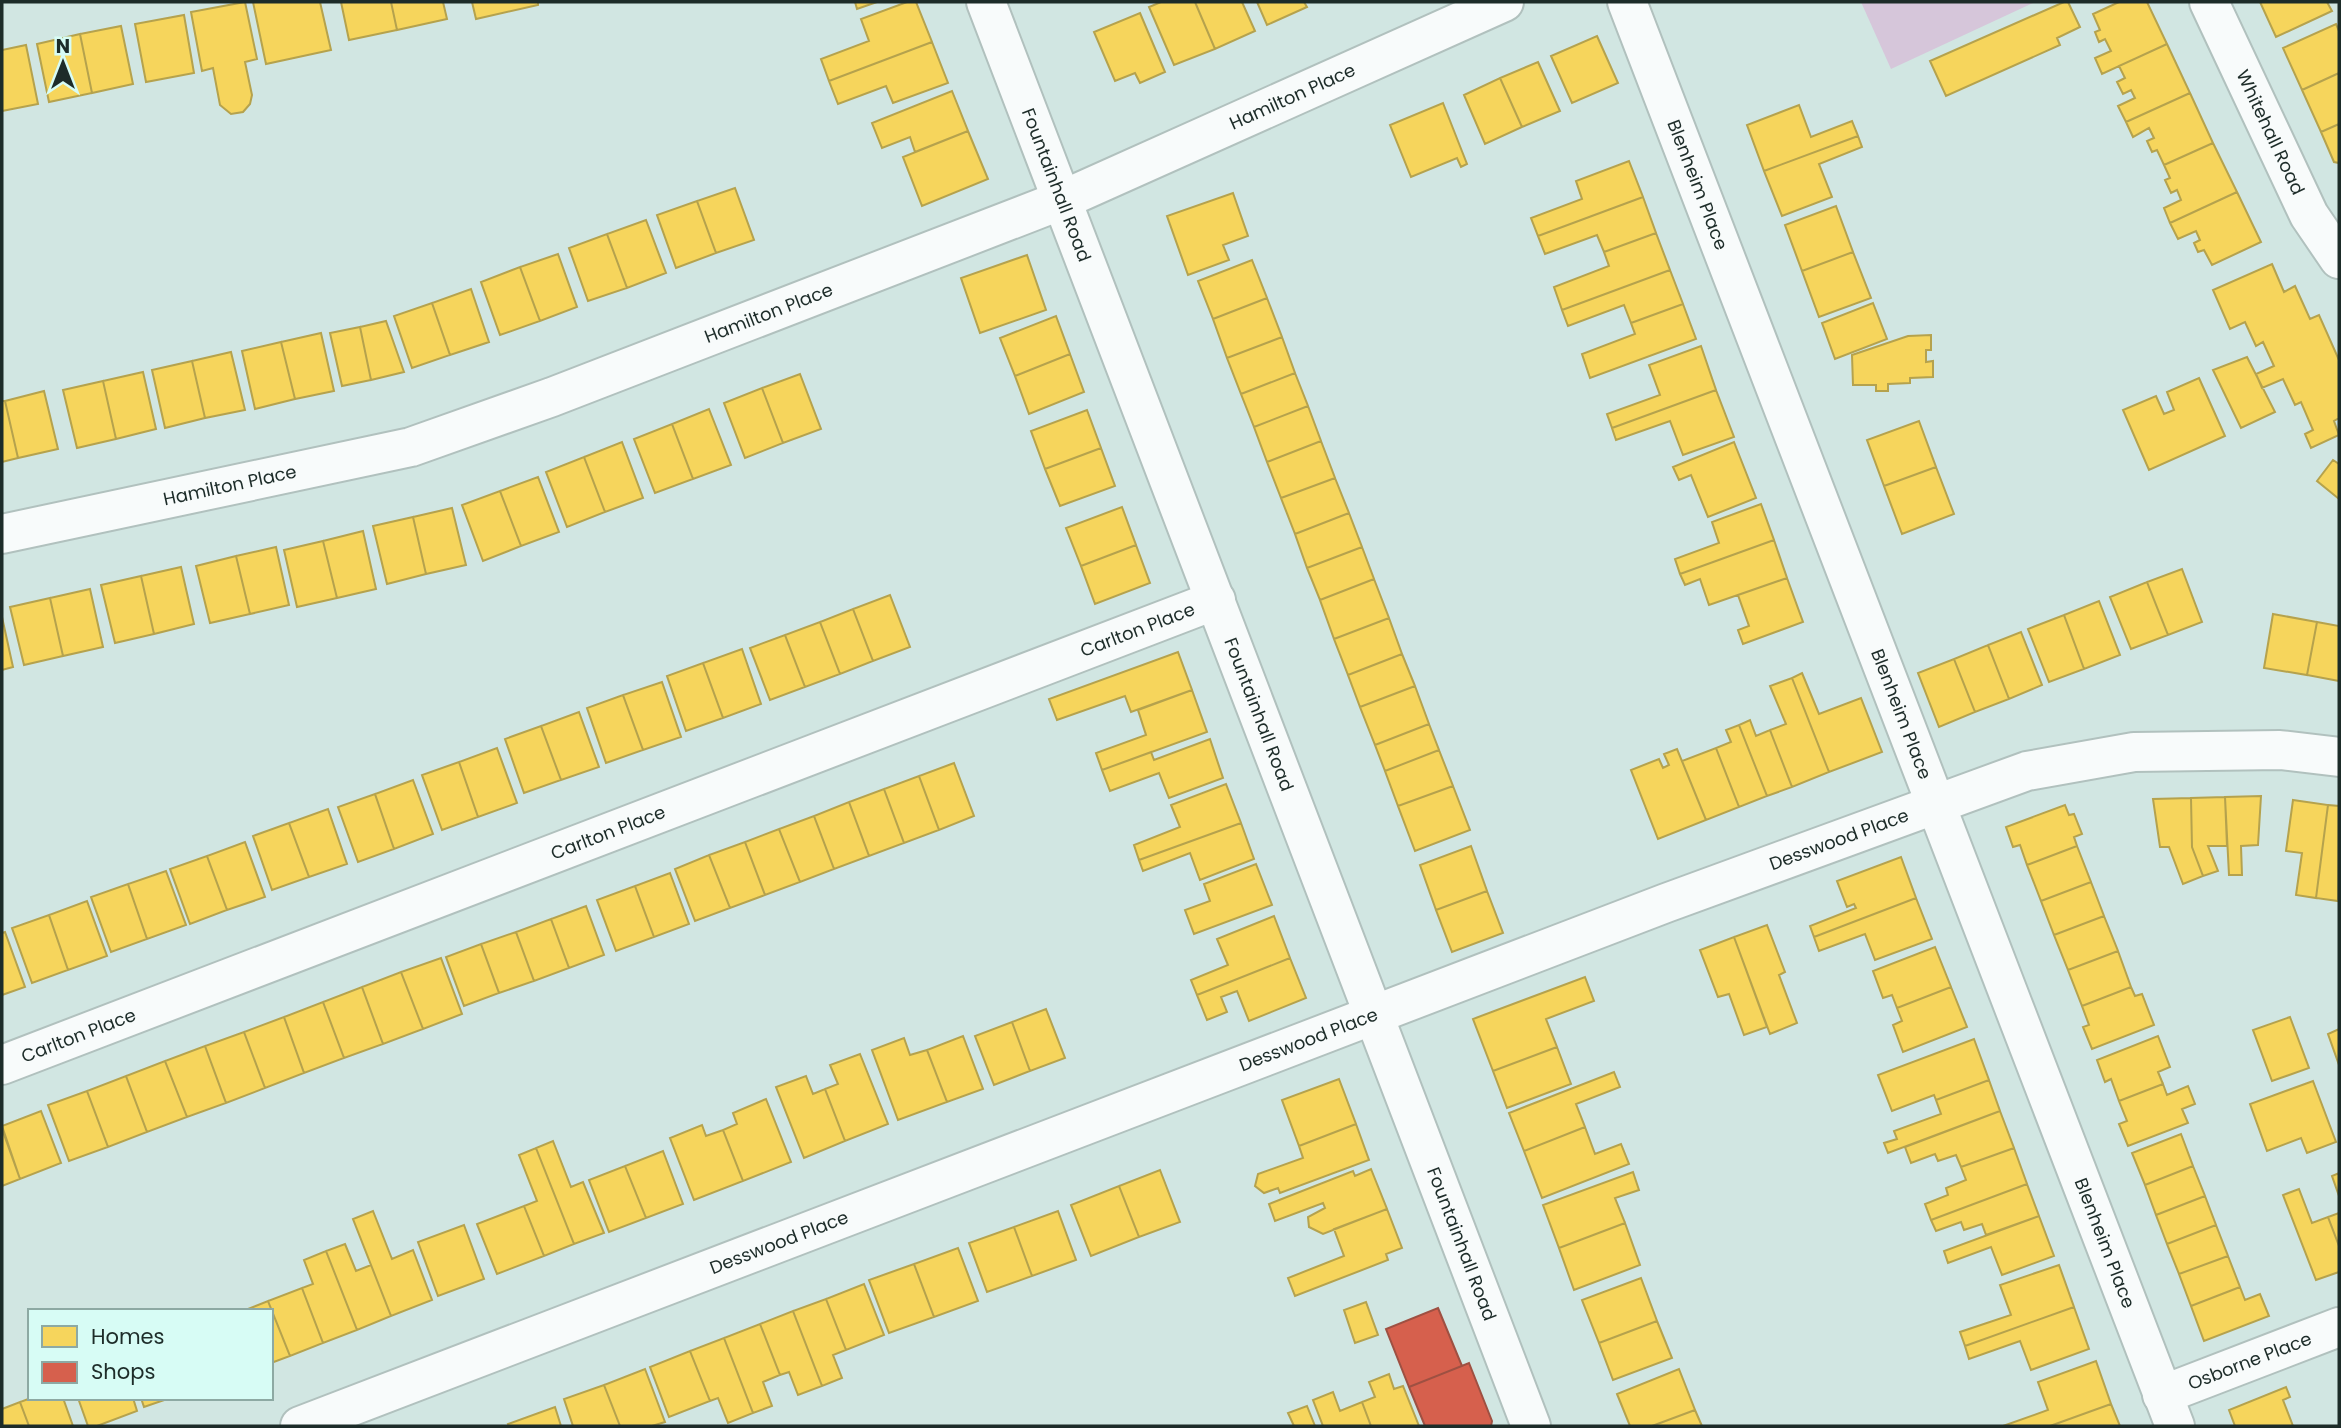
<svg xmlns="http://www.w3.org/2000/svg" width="2341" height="1428" viewBox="0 0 2341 1428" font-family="Poppins,sans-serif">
	<rect width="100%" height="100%" fill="#d1e6e2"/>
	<path fill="#d6c6da" d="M1861,2H2035L1891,69Z"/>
	<path fill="#f6d55c" stroke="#b5a24d" stroke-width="2" d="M245,2L257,59L245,62L252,95L250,104L243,112L231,114L220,105L213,68L202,71L191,12Z
		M253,2H320L331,50L266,64Z
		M341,2H391L397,30L349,40Z
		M391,2H443L447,19L397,30Z
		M472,2H538V5L476,19Z
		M855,2H877L857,9Z
		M907,2H916L932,42L829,81L821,59L869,41L861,19Z
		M1161,2H1195L1215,49L1174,65L1149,7Z
		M1195,2H1242L1255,31L1215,49Z
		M1257,2H1304L1307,7L1267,25Z
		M2064,2H2068L2080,27L2057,38L2060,45L1946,96L1930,61Z
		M2119,2H2147L2167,44L2102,74L2095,58L2111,51L2105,39L2099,42L2095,32L2100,30L2093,14Z
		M2260,2H2327L2332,11L2276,37Z
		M1140,13L1165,72L1140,83L1135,73L1115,81L1094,32Z
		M184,15L194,73L146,82L135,24Z
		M2336,24L2339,31V73L2302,90L2283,48Z
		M121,26L133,84L92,93L80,34Z
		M80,34L92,93L49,102L37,44Z
		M1597,36L1618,83L1572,103L1551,56Z
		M932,42L948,83L893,103L886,86L838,104L829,81Z
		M2167,44L2190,93L2126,122L2118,106L2135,98L2131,90L2123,94L2117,82L2125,78L2119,66Z
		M26,45L38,104L2,111V50Z
		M1538,62L1560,111L1522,127L1500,78Z
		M2339,73V124L2321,132L2302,90Z
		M1500,78L1522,127L1485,144L1464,95Z
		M952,91L968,131L915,152L910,137L882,148L872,123Z
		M2190,93L2213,143L2164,165L2157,150L2152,152L2147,141L2154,138L2149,128L2133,137L2126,122Z
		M1443,103L1467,164L1461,167L1457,158L1411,177L1390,125Z
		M1799,105L1811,137L1852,121L1858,136L1764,171L1747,125Z
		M2339,124V163L2334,162L2321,132Z
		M968,131L988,179L922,206L903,157Z
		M1858,136L1862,147L1819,164L1832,197L1782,216L1764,171Z
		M2213,143L2237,192L2170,223L2164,208L2181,200L2177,190L2171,193L2165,180L2170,178L2164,165Z
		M1629,161L1643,197L1538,236L1531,218L1582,199L1576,181Z
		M735,188L754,240L716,253L697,201Z
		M2237,192L2261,242L2212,265L2204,250L2198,252L2194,243L2200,240L2196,231L2178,239L2170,223Z
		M1233,193L1248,236L1223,245L1229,260L1188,275L1167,216Z
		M1643,197L1656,233L1604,252L1597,235L1545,254L1538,236Z
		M697,201L716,253L676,268L657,215Z
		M1836,206L1853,252L1802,271L1785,225Z
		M646,220L666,273L627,288L607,234Z
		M1656,233L1670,270L1562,310L1554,287L1609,266L1604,252Z
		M607,234L627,288L588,301L569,248Z
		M1853,252L1871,298L1819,317L1802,271Z
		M558,254L577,307L540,321L520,267Z
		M1027,255L1046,310L980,333L961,278Z
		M1252,260L1267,298L1213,319L1198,281Z
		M2272,264L2284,292L2295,286L2310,319L2319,315L2339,360V418L2334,421L2339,435L2311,448L2305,434L2313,430L2301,402L2295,405L2283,379L2262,388L2256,374L2274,366L2263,342L2256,346L2245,322L2230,329L2213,290Z
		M520,267L540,321L500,335L481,282Z
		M1670,270L1683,304L1631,323L1624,305L1568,326L1562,310Z
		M471,289L489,342L450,355L432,303Z
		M1267,298L1282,337L1227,358L1213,319Z
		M432,303L450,355L412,368L394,316Z
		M1873,303L1887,339L1835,359L1822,323Z
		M1683,304L1696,339L1590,378L1582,354L1635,334L1631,323Z
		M1056,316L1070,354L1015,376L1000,338Z
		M386,321L404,372L371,380L360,327Z
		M360,327L371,380L342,386L330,333Z
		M321,333L334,391L295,399L281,342Z
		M1931,335V350H1926V362L1933,361V377L1910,378V383L1888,384V391H1876V385H1853L1852,355L1908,336Z
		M1282,337L1295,373L1241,394L1227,358Z
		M281,342L295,399L255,409L242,351Z
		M1701,346L1716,390L1612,428L1607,414L1660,395L1649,365Z
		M231,352L245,410L205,418L192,361Z
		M1070,354L1084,392L1029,414L1015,376Z
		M2247,357L2275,412L2241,428L2213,370Z
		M192,361L205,418L165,428L152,370Z
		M143,372L156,429L116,439L103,381Z
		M1295,373L1308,406L1254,427L1241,394Z
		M800,374L821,429L783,443L762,388Z
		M2199,378L2225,436L2149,470L2123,410L2156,396L2164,414L2174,410L2167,392Z
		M103,381L116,439L77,448L63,390Z
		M762,388L783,443L745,458L724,403Z
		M1716,390L1734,437L1683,455L1670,421L1616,440L1612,428Z
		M44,391L58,449L18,458L5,401Z
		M2,401H5L18,458L2,462Z
		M1308,406L1321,441L1267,462L1254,427Z
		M709,409L731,465L693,479L672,424Z
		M1087,410L1101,448L1045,469L1031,431Z
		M1919,421L1936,467L1884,486L1867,440Z
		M672,424L693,479L655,493L634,439Z
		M1321,441L1335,478L1281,498L1267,462Z
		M622,442L643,498L605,512L584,457Z
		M1734,442L1756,498L1708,517L1691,475L1679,480L1673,467Z
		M1101,448L1115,486L1060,506L1045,469Z
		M584,457L605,512L567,527L546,472Z
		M2333,460L2339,464V499L2317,481Z
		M1936,467L1954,514L1902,534L1884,486Z
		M538,477L559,532L521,546L500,491Z
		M1335,478L1349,513L1295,534L1281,498Z
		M500,491L521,546L483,561L462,505Z
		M1761,504L1774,540L1680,574L1675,559L1719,543L1712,522Z
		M1122,507L1136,545L1081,566L1066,528Z
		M452,508L466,565L426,574L413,517Z
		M1349,513L1362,547L1307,568L1295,534Z
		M413,517L426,574L387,584L373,526Z
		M363,531L376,589L337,598L323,541Z
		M1774,540L1787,578L1709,605L1700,579L1685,585L1680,574Z
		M323,541L337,598L297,607L284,550Z
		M1136,545L1150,583L1095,604L1081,566Z
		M276,547L289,605L250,614L236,556Z
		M1362,547L1374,579L1320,600L1307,568Z
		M236,556L250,614L210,623L196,566Z
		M181,567L194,624L154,634L141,576Z
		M2182,569L2202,622L2168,635L2147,582Z
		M141,576L154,634L115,643L101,585Z
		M1787,578L1803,622L1743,644L1738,630L1749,626L1738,595Z
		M1374,579L1389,618L1334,639L1320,600Z
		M2147,582L2168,635L2131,649L2110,597Z
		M90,589L103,647L63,656L50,598Z
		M890,595L910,647L873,661L853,609Z
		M50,598L63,656L24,665L10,607Z
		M2099,601L2120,655L2084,669L2064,615Z
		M853,609L873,661L840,674L820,622Z
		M2273,614L2317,622L2307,675L2264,668Z
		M2064,615L2084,669L2049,682L2028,629Z
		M2,617L13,667L2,670Z
		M1389,618L1402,654L1348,675L1334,639Z
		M820,622L840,674L805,687L785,635Z
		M2317,622L2339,626V681L2307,675Z
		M2021,632L2042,685L2009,699L1988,645Z
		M785,635L805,687L770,700L750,648Z
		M1988,645L2009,699L1975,712L1954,659Z
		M742,649L761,704L723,718L703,663Z
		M1178,652L1192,690L1131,712L1125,696L1057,720L1049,699Z
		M1402,654L1415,686L1360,707L1348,675Z
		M1954,659L1975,712L1939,727L1918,673Z
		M703,663L723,718L686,731L667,676Z
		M1802,673L1819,714L1861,698L1882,752L1829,772L1792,678Z
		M1792,678L1829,772L1792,787L1770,730L1786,724L1770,686Z
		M662,682L681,737L643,750L623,695Z
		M1415,686L1429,724L1375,745L1360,707Z
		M1192,690L1207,732L1102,770L1096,753L1146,735L1138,710Z
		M623,695L643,750L606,763L587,708Z
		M579,712L599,767L561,780L541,726Z
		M1750,720L1756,736L1770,730L1792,787L1767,796L1739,725Z
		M1429,724L1439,750L1385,771L1375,745Z
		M1739,725L1767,796L1739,807L1716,748L1731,742L1726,730Z
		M541,726L561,780L524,793L505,739Z
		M1210,739L1223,778L1169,798L1159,773L1110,791L1102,770L1151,752L1154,760Z
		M497,748L517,803L478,817L459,762Z
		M1716,748L1739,807L1706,820L1682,761Z
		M1677,749L1706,820L1658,839L1631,770L1659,759L1663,768L1669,765L1664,754Z
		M1439,750L1453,786L1398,806L1385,771Z
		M459,762L478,817L442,830L422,775Z
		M954,763L974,816L939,830L919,776Z
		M919,776L939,830L904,843L884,789Z
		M413,780L433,834L394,849L375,794Z
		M1226,784L1241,823L1139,860L1134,845L1180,827L1171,805Z
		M1453,786L1470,830L1415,851L1398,806Z
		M884,789L904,843L869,856L849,802Z
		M375,794L394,849L358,862L338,807Z
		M2261,796L2258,845L2241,846L2242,875H2229L2225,797Z
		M2225,797L2227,846H2208L2218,871L2203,876L2192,847L2191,798Z
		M2191,798L2192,847L2203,876L2183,884L2169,847H2160L2153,799Z
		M2293,800L2328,805L2316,898L2296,895L2302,853L2286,851Z
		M849,802L869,856L834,869L814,816Z
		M2065,805L2069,815L2074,814L2082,834L2074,837L2077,846L2027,865L2020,845L2013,847L2006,827Z
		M2328,805L2339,806L2338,901L2316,898Z
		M328,809L347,864L309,877L289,823Z
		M814,816L834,869L800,882L779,829Z
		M289,823L309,877L272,890L253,836Z
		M1241,823L1254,859L1200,880L1190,853L1143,871L1139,860Z
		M779,829L800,882L765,895L745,842Z
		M245,842L265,897L227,910L207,856Z
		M745,842L765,895L730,908L709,855Z
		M1471,846L1487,891L1436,910L1420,865Z
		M2077,846L2091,882L2041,901L2027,865Z
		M709,855L730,908L695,921L675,869Z
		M207,856L227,910L190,924L170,869Z
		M1901,857L1916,898L1814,937L1810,926L1856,908L1854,904L1847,907L1837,881Z
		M1256,864L1272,905L1194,934L1185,910L1210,901L1204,884Z
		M166,871L186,925L147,939L128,884Z
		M670,873L689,924L654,937L635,886Z
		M2091,882L2104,916L2054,935L2041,901Z
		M128,884L147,939L111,952L91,897Z
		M635,886L654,937L616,951L597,900Z
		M1487,891L1503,933L1452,952L1436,910Z
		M1916,898L1932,939L1875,960L1865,934L1819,951L1814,937Z
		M87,901L107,956L68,970L49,915Z
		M586,906L604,955L569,968L551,919Z
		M49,915L68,970L32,983L12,928Z
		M1274,916L1290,958L1197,995L1191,980L1228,965L1217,939Z
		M2104,916L2118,951L2068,970L2054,935Z
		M551,919L569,968L534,981L516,932Z
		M1767,925L1785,972L1779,975L1797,1023L1770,1034L1734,937Z
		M5,932L25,987L2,995V933Z
		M516,932L534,981L499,993L481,944Z
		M1734,937L1767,1027L1744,1035L1729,994L1718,997L1700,950Z
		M481,944L499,993L464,1006L446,957Z
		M1935,947L1951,987L1897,1008L1892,995L1883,998L1873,971Z
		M2118,951L2131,987L2082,1006L2068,970Z
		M441,958L462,1014L423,1029L401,972Z
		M1290,958L1306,998L1249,1021L1237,991L1221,997L1227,1012L1207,1020L1197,995Z
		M401,972L423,1029L383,1044L362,987Z
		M1585,977L1594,1001L1546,1019L1557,1047L1493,1071L1473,1019Z
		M362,987L383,1044L344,1058L323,1002Z
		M1951,987L1967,1027L1903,1052L1893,1025L1902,1021L1897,1008Z
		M2131,987L2135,996L2142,994L2154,1025L2092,1049L2083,1027L2089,1025L2082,1006Z
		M323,1002L344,1058L304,1073L284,1017Z
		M1046,1009L1065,1058L1030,1071L1012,1022Z
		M284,1017L304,1073L265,1088L244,1032Z
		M2290,1017L2309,1068L2272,1081L2253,1030Z
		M1012,1022L1030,1071L994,1085L975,1036Z
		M2339,1029V1065L2328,1034Z
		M244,1032L265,1088L226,1103L205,1046Z
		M963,1036L983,1089L947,1102L927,1050Z
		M2158,1036L2170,1067L2158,1072L2163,1084L2119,1101L2111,1079L2105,1082L2097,1060Z
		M904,1038L910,1055L927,1050L947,1102L898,1120L872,1050Z
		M1974,1039L1989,1080L1936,1100L1934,1095L1892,1111L1878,1075Z
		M205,1046L226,1103L187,1117L165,1061Z
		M1557,1047L1571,1084L1507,1108L1493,1071Z
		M860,1054L888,1124L845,1141L825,1089L838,1084L830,1065Z
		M165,1061L187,1117L147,1132L126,1076Z
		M1614,1072L1620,1087L1576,1104L1585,1127L1524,1151L1509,1113Z
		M126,1076L147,1132L108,1147L87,1091Z
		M806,1076L813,1094L825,1089L845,1141L804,1158L776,1087Z
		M1339,1079L1356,1124L1299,1146L1282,1100Z
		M1989,1080L2000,1111L1888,1153L1884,1143L1897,1139L1894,1131L1941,1114L1936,1100Z
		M2313,1081L2336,1142L2307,1153L2301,1138L2267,1151L2250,1104Z
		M2163,1084L2167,1095L2188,1086L2195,1104L2182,1109L2188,1123L2128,1146L2119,1124L2127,1121L2119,1101Z
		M87,1091L108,1147L69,1161L48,1105Z
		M766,1099L791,1162L743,1181L723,1130L737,1124L733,1113Z
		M41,1111L61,1163L20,1179L2,1126Z
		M2000,1111L2014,1148L1961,1167L1956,1155L1938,1161L1935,1154L1911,1163L1905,1147Z
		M1356,1124L1369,1160L1280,1193L1278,1188L1264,1193L1255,1186L1258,1174L1303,1158L1299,1146Z
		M702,1125L706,1136L723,1130L743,1181L694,1200L670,1138Z
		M1585,1127L1595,1154L1621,1144L1629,1164L1542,1198L1524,1151Z
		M2,1129L20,1179L2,1186Z
		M2181,1134L2193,1166L2145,1185L2132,1153Z
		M553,1141L571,1187L583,1182L604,1233L574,1244L536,1148Z
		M536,1148L574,1244L544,1256L524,1206L537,1201L519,1155Z
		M2014,1148L2027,1184L1931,1220L1925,1204L1948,1195L1946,1188L1966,1180L1961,1167Z
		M663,1151L683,1204L646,1218L625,1166Z
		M625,1166L646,1218L609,1232L589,1180Z
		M2193,1166L2205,1196L2156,1215L2145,1185Z
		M1371,1169L1387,1209L1323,1234L1309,1227L1308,1217L1325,1208L1323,1203L1275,1221L1269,1204L1353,1171L1355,1176Z
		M1160,1170L1180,1222L1139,1237L1119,1186Z
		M1633,1172L1639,1190L1615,1198L1625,1223L1559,1248L1543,1205Z
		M2339,1173V1196L2332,1176Z
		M2027,1184L2039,1216L1986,1235L1982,1224L1964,1230L1961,1222L1936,1231L1931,1220Z
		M1119,1186L1139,1237L1091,1256L1071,1205Z
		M2299,1189L2312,1223L2328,1217L2339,1246V1272L2316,1280L2283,1195Z
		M2205,1196L2216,1225L2167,1244L2156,1215Z
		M524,1206L544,1256L497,1274L477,1224Z
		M1387,1209L1402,1248L1386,1254L1388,1260L1295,1296L1288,1278L1344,1256L1334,1229Z
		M373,1211L392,1259L413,1250L432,1300L391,1316L353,1219Z
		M1058,1211L1076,1260L1032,1276L1014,1227Z
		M2339,1213V1246L2328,1217Z
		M2039,1216L2054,1256L2002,1275L1991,1247L1948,1263L1944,1251Z
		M1625,1223L1640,1265L1574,1290L1559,1248Z
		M464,1225L484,1279L438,1296L418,1242Z
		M2216,1225L2228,1256L2179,1274L2167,1244Z
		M1014,1227L1032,1276L987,1292L969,1243Z
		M345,1244L356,1271L371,1265L391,1316L357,1330L326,1251Z
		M958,1248L978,1301L934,1317L914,1264Z
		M326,1251L357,1330L323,1343L302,1288L313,1284L304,1260Z
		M2228,1256L2240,1287L2191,1306L2179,1274Z
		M914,1264L934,1317L889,1333L869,1280Z
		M2059,1265L2074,1307L1965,1346L1960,1332L2011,1315L2000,1285Z
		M1641,1278L1657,1321L1599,1343L1582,1300Z
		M864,1284L884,1335L846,1350L826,1299Z
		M2240,1287L2245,1300L2260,1294L2269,1316L2204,1341L2191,1306Z
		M302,1288L323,1343L290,1356L268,1301Z
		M826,1299L846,1350L833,1355L842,1378L822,1386L793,1311Z
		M268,1301L290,1356L271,1363V1311H243Z
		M1366,1302L1378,1335L1355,1343L1344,1310Z
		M2074,1307L2089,1349L2031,1370L2020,1341L1969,1359L1965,1346Z
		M793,1311L822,1386L798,1395L789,1372L780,1375L760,1324Z
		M1657,1321L1672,1358L1613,1380L1599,1343Z
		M760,1324L780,1375L763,1382L772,1406L753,1413L724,1338Z
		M724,1338L753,1413L728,1423L718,1398L710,1401L690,1351Z
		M690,1351L710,1401L669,1417L650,1367Z
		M2096,1361L2111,1404L2050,1426H2003L2048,1410L2038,1382Z
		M645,1369L665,1422L652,1426H620L604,1385Z
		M1679,1369L1695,1410L1652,1426H1630L1617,1394Z
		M1389,1374L1394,1389L1403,1386L1419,1426H1371L1362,1402L1375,1397L1369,1382Z
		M604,1385L620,1426H573L564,1399Z
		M2286,1387L2290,1397L2283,1400L2293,1426H2235L2229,1410Z
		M1333,1392L1340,1411L1362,1402L1371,1426H1323L1313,1400Z
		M31,1398H63L73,1426H29L20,1402Z
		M78,1398H133L137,1411L97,1426H88Z
		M141,1398H170L144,1407Z
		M20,1402L29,1426H2V1409Z
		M2111,1404L2120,1426H2050Z
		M1307,1406L1315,1426H1294L1288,1413Z
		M555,1407L561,1426H509L508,1424Z
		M1695,1410L1702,1426H1652Z"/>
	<path fill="#d6604d" stroke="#9e5042" stroke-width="2" d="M1438,1308L1462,1366L1409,1387L1386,1329Z
		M1469,1363L1492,1421L1491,1426H1425L1409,1387Z"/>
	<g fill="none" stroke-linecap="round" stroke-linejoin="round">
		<defs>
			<g id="minor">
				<path id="s1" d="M986,2L1531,1426"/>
				<path id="s2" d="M1627,2L2175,1426"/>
				<path id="s3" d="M2209,2L2309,215L2339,259"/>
				<path id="s4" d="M2,534L411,447L552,397L1062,200L1504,2"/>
				<path id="s5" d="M2,1065L1216,600"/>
				<path id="s6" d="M2162,1395L2339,1327"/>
				<path id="s7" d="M300,1426L1666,903L2027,771L2134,752L2280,750L2339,757"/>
			</g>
		</defs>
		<use href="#minor" stroke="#b1c1be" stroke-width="42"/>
		<use href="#minor" stroke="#f8fbfb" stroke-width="38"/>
	</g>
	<g text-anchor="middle" stroke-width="7" stroke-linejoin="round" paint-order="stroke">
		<g font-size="18" fill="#1d2c29" stroke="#d7fcf5">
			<text dy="6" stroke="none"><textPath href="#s4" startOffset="1367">Hamilton Place</textPath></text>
			<text dy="6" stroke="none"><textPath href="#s3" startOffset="144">Whitehall Road</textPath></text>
			<text dy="6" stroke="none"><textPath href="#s1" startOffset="196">Fountainhall Road</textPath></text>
			<text dy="6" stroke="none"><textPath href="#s2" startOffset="196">Blenheim Place</textPath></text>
			<text dy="6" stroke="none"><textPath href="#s4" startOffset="800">Hamilton Place</textPath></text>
			<text dy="6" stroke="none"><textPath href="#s4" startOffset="233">Hamilton Place</textPath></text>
			<text dy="6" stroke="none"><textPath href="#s5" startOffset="1216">Carlton Place</textPath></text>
			<text dy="6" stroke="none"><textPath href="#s1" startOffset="763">Fountainhall Road</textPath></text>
			<text dy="6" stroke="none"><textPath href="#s2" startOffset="763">Blenheim Place</textPath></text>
			<text dy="6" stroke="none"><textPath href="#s5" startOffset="649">Carlton Place</textPath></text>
			<text dy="6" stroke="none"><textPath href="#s7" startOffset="1647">Desswood Place</textPath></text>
			<text dy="6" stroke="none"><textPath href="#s5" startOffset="82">Carlton Place</textPath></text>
			<text dy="6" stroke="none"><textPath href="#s7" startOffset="1080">Desswood Place</textPath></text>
			<text dy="6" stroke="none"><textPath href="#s7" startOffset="513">Desswood Place</textPath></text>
			<text dy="6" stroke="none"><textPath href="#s1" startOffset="1330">Fountainhall Road</textPath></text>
			<text dy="6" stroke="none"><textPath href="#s2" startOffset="1330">Blenheim Place</textPath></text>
			<text dy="6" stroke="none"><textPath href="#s6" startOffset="94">Osborne Place</textPath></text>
		</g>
	</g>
	<rect width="2341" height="1428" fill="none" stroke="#1d2c29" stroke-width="7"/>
	<rect x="28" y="1309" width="245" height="91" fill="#d7fcf5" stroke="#8da9a3" stroke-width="2"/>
	<rect x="42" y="1326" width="35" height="21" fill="#f6d55c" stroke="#8da9a3" stroke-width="2"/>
	<text x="91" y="1344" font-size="21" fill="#1d2c29">Homes</text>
	<rect x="42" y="1362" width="35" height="21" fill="#d6604d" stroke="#8da9a3" stroke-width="2"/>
	<text x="91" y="1379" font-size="21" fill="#1d2c29">Shops</text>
	<g transform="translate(63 63)" stroke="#d7fcf5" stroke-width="5" paint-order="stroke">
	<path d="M0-5L12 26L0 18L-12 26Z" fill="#1d2c29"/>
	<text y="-10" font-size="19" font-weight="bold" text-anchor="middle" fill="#1d2c29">N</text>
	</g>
</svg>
